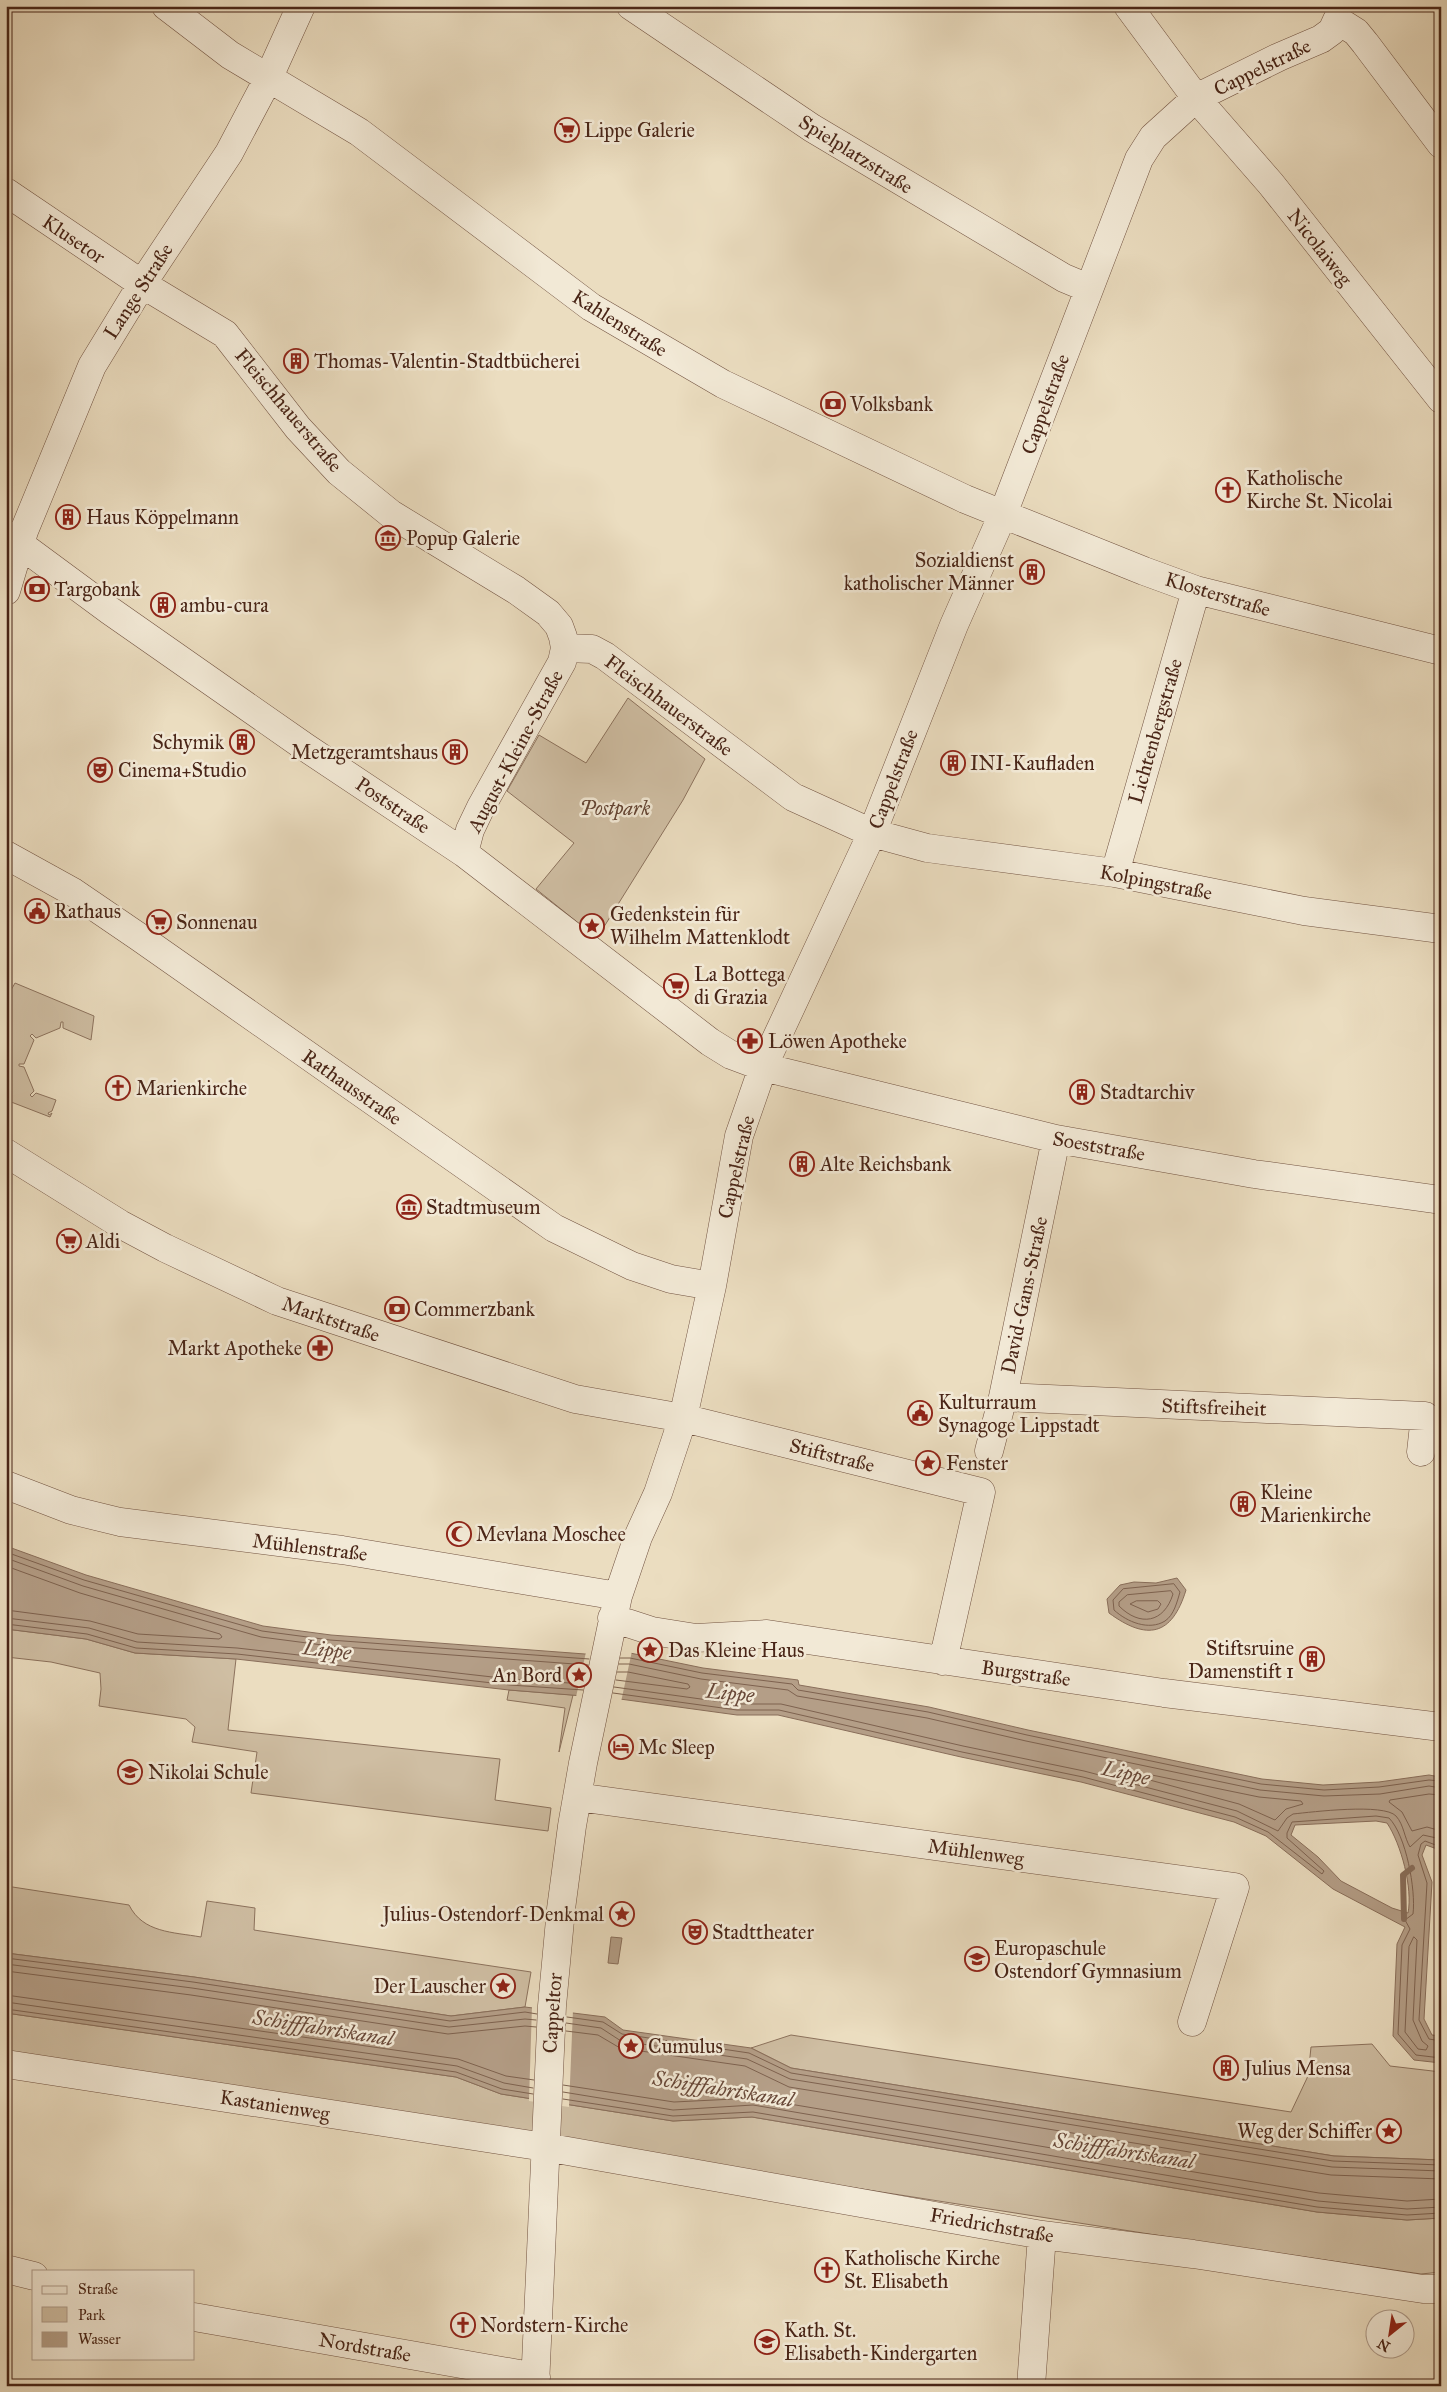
<svg xmlns="http://www.w3.org/2000/svg" width="1447" height="2392" viewBox="0 0 1447 2392" font-family="'IM FELL Great Primer',serif">
	<rect width="100%" height="100%" fill="#ebddc0"/>
	<filter id="stains"><feTurbulence type="fractalNoise" baseFrequency=".004" numOctaves="4"/><feColorMatrix values="0 0 0 0 .2 0 0 0 0 .09 0 0 0 0 .02 0 0 0 .5 -.17"/></filter>
	<radialGradient id="worn" r=".72"><stop offset=".6" stop-color="#630" stop-opacity="0"/><stop offset="1" stop-color="#630" stop-opacity=".3"/></radialGradient>
	<path fill="#cfbea3" stroke="#8c725d" d="M628,698L705,759L683,800L597,938L536,889L574,843L507,791L539,735L586,763Z
		M15,983L94,1016L91,1040L63,1028V1022H61L60,1028L36,1038L32,1034L30,1036L34,1040L24,1064H19V1066L24,1067L34,1091L30,1095L32,1097L36,1093L56,1100L52,1111L48,1113L49,1115L52,1113L50,1117L6,1100V999Z
		M6,1629L86,1639L135,1653L236,1659L228,1730L500,1759L495,1800L551,1808L548,1831L251,1793L257,1752L192,1742L195,1727L186,1719L99,1706L101,1689L100,1673L51,1662L6,1657Z
		M509,1690L573,1695L559,1752L565,1708L507,1700Z
		M6,1886L129,1905C143,1933 173,1932 201,1937L207,1901L255,1908L254,1930L531,1972L525,2007L451,2016L194,1977L6,1953Z
		M6,2013L456,2077L501,2094L673,2121L752,2117L1317,2212L1407,2220L1441,2218V2272L1421,2274L1194,2241L6,2055Z
		M791,2035L1291,2112L1308,2076L1311,2047L1372,2044L1390,2066L1441,2072V2160L1334,2156L791,2068L751,2048Z"/>
	<path fill="#b49e87" stroke="#896e5a" fill-rule="evenodd" d="M6,1546L86,1575L263,1626L331,1635L585,1654L630,1653L703,1668L798,1680L799,1685L929,1707L1028,1730L1262,1779L1323,1785L1379,1782L1429,1775L1440,1777L1441,1861L1437,1849L1426,1845L1422,1855L1432,1882L1424,2019L1432,2035L1441,2036V2063L1414,2060L1393,2036L1397,1944L1405,1927L1333,1889L1266,1836L1234,1822L1081,1782L961,1757L778,1715H737L620,1699L509,1690L236,1659L135,1653L86,1639L6,1629ZM1376,1821L1387,1823C1401,1844 1413,1888 1408,1913L1392,1908L1341,1881L1318,1857L1291,1835L1295,1825Z
		M1177,1578L1186,1590C1172,1636 1147,1641 1109,1613L1107,1599L1120,1585L1134,1582L1156,1583Z
		M611,1937L622,1938L618,1964L608,1963Z
		M6,1953L194,1977L451,2016L525,2007L605,2017L623,2030L751,2048L791,2068L1334,2156L1441,2160V2218L1407,2220L1317,2212L752,2117L673,2121L501,2094L456,2077L6,2013Z"/>
	<path fill="#ebddc0" d="M632,1651L621,1702L576,1697L586,1652Z
		M532,2006L573,2010L569,2107L529,2101Z"/>
	<g fill="none" stroke-linecap="round" stroke-linejoin="round">
		<path stroke="#7e624f" stroke-width="1" d="M6,1552L84,1580L262,1631L330,1640L589,1659
			M6,1558L83,1586L261,1637L330,1646L588,1665
			M6,1566L80,1593L220,1634L222,1637L219,1639L138,1634L90,1621L6,1610
			M1174,1584L1180,1592C1177,1602 1174,1615 1165,1621C1149,1631 1127,1622 1114,1610L1113,1600L1123,1589Z
			M1171,1591L1173,1594C1164,1623 1140,1627 1119,1606V1602L1127,1595Z
			M1158,1601L1161,1604L1158,1609L1148,1612L1130,1604L1136,1601Z
			M6,1618L89,1628L137,1642L237,1648L510,1679L584,1684
			M6,1624L87,1634L136,1648L237,1654L510,1685L583,1690
			M620,1658H630L702,1673L792,1684L798,1690L928,1712L1027,1735L1261,1784L1324,1790L1379,1787L1429,1780L1441,1781
			M619,1664H629L701,1679L788,1690L797,1696L927,1718L1026,1741L1260,1790L1324,1796L1380,1794L1429,1786L1441,1788
			M616,1680L687,1689L690,1687L688,1684L628,1672H617
			M614,1687L737,1704H781L963,1746L1084,1771L1237,1811L1278,1831L1287,1818L1293,1814C1312,1812 1384,1803 1396,1816C1404,1825 1404,1837 1410,1847L1423,1835L1441,1839
			M613,1693L737,1710H779L962,1752L1083,1777L1235,1817L1268,1832L1322,1874L1324,1871L1287,1838V1833L1292,1822L1376,1816L1389,1818C1406,1835 1416,1890 1413,1914L1405,1920L1410,1929L1402,1945L1398,2034L1416,2055L1441,2058
			M1147,1774L1259,1797L1301,1801L1303,1804L1286,1809L1275,1820L1239,1804L1146,1779L1144,1776Z
			M1441,1795L1429,1794L1390,1800L1389,1802L1402,1812L1412,1831L1427,1827L1441,1831
			M1441,1847L1425,1841L1421,1844L1418,1855L1427,1883L1419,2020L1429,2039L1441,2041
			M1414,1937L1417,1940L1413,2020L1422,2041L1428,2046L1426,2050L1418,2049L1405,2032L1409,1947Z
			M6,1958L193,1982L450,2021L525,2012L537,2014
			M6,1964L192,1988L449,2027L525,2019L536,2020
			M6,1971L191,1995L448,2034L525,2026L536,2027
			M6,1995L458,2059L506,2076L534,2080
			M6,2002L457,2066L504,2083L533,2088
			M6,2009L456,2072L502,2089L533,2094
			M567,2017L603,2022L622,2034L749,2053L791,2073L1333,2161L1441,2165
			M566,2023L601,2028L621,2041L747,2059L790,2079L1332,2167L1441,2171
			M566,2031L598,2035L620,2048L745,2066L789,2087L1331,2175L1441,2179
			M563,2085L674,2102L754,2098L1319,2193L1407,2201L1441,2199
			M563,2092L673,2110L753,2105L1318,2201L1407,2209L1441,2207
			M563,2099L673,2116L753,2112L1317,2207L1407,2215L1441,2213"/>
		<path stroke="#896e5a" stroke-width="6" d="M1404,1919L1403,1875L1412,1868"/>
		<defs>
			<path id="minor" d="M166,6L230,55L359,132L591,307L723,384L965,499L1144,571L1196,590L1441,651
				M631,6L812,128L1064,278L1088,288
				M1128,6L1196,98L1271,184L1441,399
				M1337,20L1356,32L1365,43L1441,144
				M6,192L142,284L225,334L298,428L339,472L391,514L516,590L548,613L559,626L563,637L565,648L562,662L481,807L470,830L464,853
				M6,534L109,610L305,747L464,853L710,1042L731,1055L763,1067L1056,1139L1254,1174L1441,1200
				M6,591L24,531L92,366L142,284L229,153L268,79L301,6
				M565,648L592,649L605,656L793,797L872,833L927,848L1115,873L1304,911L1441,929
				M6,855L73,892L139,937L554,1228L632,1266L671,1279L712,1286
				M1115,873L1196,590
				M6,1153L120,1224L165,1248L277,1301L575,1399L683,1418L981,1492L943,1661
				M1003,1397L1425,1416L1421,1452
				M989,1451L1003,1397L1056,1139
				M6,1485L71,1510L120,1522L342,1550L618,1596
				M612,1618L652,1631L696,1638L767,1634L1164,1693L1441,1727
				M577,1797L1235,1887L1192,2022
				M6,2064L545,2147L1042,2235L1193,2254L1423,2289H1441
				M6,2269L34,2276
				M194,2317L536,2377
				M535,2386L552,2006L561,1909L572,1826L583,1763L618,1596L638,1537L658,1493L683,1418L712,1286L739,1136L763,1067L872,833L954,625L1003,514L1139,159L1153,137L1196,98L1279,57L1321,39L1332,31L1337,20
				M1031,2386L1042,2235"/>
		</defs>
		<use href="#minor" stroke="#725341" stroke-width="29"/>
		<use href="#minor" stroke="#f2e9d6" stroke-width="28"/>
	</g>
	<defs>
		<symbol id="supermarket-ring" viewBox="-11 -11 22 22"><circle r="9.5" fill="#f2e9d6" stroke="#8f2418" stroke-width="1.5"/><path d="M-6-5.5h2.5l.6 2H6L4.5 2H-2.5L-4.4-4H-6ZM-1.5 3.2a1.3 1.3 0 1 0 .1 0ZM3 3.2a1.3 1.3 0 1 0 .1 0Z" fill="#8f2418"/></symbol>
		<symbol id="building-ring" viewBox="-11 -11 22 22"><circle r="9.5" fill="#f2e9d6" stroke="#8f2418" stroke-width="1.5"/><path d="M-4-6H4V6H1V3H-1V6H-4ZM-2.5-4.3h1.7v1.8h-1.7ZM.8-4.3h1.7v1.8H.8ZM-2.5-1h1.7V.8h-1.7ZM.8-1h1.7V.8H.8Z" fill="#8f2418"/></symbol>
		<symbol id="bank-ring" viewBox="-11 -11 22 22"><circle r="9.5" fill="#f2e9d6" stroke="#8f2418" stroke-width="1.5"/><path d="M-6-4H6V4H-6ZM0-2.3a2.3 2.3 0 1 0 0 4.6a2.3 2.3 0 1 0 0-4.6Z" fill="#8f2418"/></symbol>
		<symbol id="church-ring" viewBox="-11 -11 22 22"><circle r="9.5" fill="#f2e9d6" stroke="#8f2418" stroke-width="1.5"/><path d="M-1.2-6h2.4v3.5h3.3v2.4h-3.3V6h-2.4V-.1h-3.3v-2.4h3.3Z" fill="#8f2418"/></symbol>
		<symbol id="museum-ring" viewBox="-11 -11 22 22"><circle r="9.5" fill="#f2e9d6" stroke="#8f2418" stroke-width="1.5"/><path d="M0-6L6-3V-2H-6V-3ZM-5-1h2V3h-2ZM-1-1h2V3h-2ZM3-1h2V3H3ZM-6 4H6V6H-6Z" fill="#8f2418"/></symbol>
		<symbol id="theatre-ring" viewBox="-11 -11 22 22"><circle r="9.5" fill="#f2e9d6" stroke="#8f2418" stroke-width="1.5"/><path d="M-5-5.5Q0-4 5-5.5V0Q5 5 0 6Q-5 5-5 0ZM-3.3-2.5H-1v1.5H-3.3ZM1-2.5H3.3v1.5H1ZM-2.8 1Q0 5.5 2.8 1Z" fill="#8f2418"/></symbol>
		<symbol id="civic-ring" viewBox="-11 -11 22 22"><circle r="9.5" fill="#f2e9d6" stroke="#8f2418" stroke-width="1.5"/><path d="M-.6-6.5H3V-4.5H.6V-3L4-1V1h2V6H-6V1h2V-1L-.6-3ZM-1.2 2.5V6h2.4V2.5Z" fill="#8f2418"/></symbol>
		<symbol id="sight-ring" viewBox="-11 -11 22 22"><circle r="9.5" fill="#f2e9d6" stroke="#8f2418" stroke-width="1.5"/><path d="M0-6L1.8-2.2L6-1.7L2.9 1.2L3.7 5.4L0 3.3L-3.7 5.4L-2.9 1.2L-6-1.7L-1.8-2.2Z" fill="#8f2418"/></symbol>
		<symbol id="pharmacy-ring" viewBox="-11 -11 22 22"><circle r="9.5" fill="#f2e9d6" stroke="#8f2418" stroke-width="1.5"/><path d="M-2-6h4v4h4v4h-4v4h-4v-4h-4v-4h4Z" fill="#8f2418"/></symbol>
		<symbol id="mosque-ring" viewBox="-11 -11 22 22"><circle r="9.5" fill="#f2e9d6" stroke="#8f2418" stroke-width="1.5"/><path d="M3.5-4.9A6 6 0 1 0 3.5 4.9A5 5 0 1 1 3.5-4.9Z" fill="#8f2418"/></symbol>
		<symbol id="hotel-ring" viewBox="-11 -11 22 22"><circle r="9.5" fill="#f2e9d6" stroke="#8f2418" stroke-width="1.5"/><path d="M-6-4.5h1.5V1H6V5H4.5V3h-9V5H-6ZM-4 0a1.8 1.8 0 1 1 3.6 0ZM.5 0V-2.5h3Q6-2.5 6 0Z" fill="#8f2418"/></symbol>
		<symbol id="school-ring" viewBox="-11 -11 22 22"><circle r="9.5" fill="#f2e9d6" stroke="#8f2418" stroke-width="1.5"/><path d="M0-5L7-2L0 1L-7-2ZM-4 1L0 2.5L4 1V4Q0 6-4 4Z" fill="#8f2418"/></symbol>
	</defs>
	<g fill-rule="evenodd">
		<use href="#supermarket-ring" x="553" y="116" width="28" height="28"/>
		<use href="#building-ring" x="282" y="347" width="28" height="28"/>
		<use href="#bank-ring" x="819" y="390" width="28" height="28"/>
		<use href="#church-ring" x="1214" y="476" width="28" height="28"/>
		<use href="#building-ring" x="54" y="503" width="28" height="28"/>
		<use href="#museum-ring" x="374" y="524" width="28" height="28"/>
		<use href="#building-ring" x="1018" y="558" width="28" height="28"/>
		<use href="#bank-ring" x="23" y="575" width="28" height="28"/>
		<use href="#building-ring" x="149" y="591" width="28" height="28"/>
		<use href="#building-ring" x="228" y="728" width="28" height="28"/>
		<use href="#building-ring" x="441" y="738" width="28" height="28"/>
		<use href="#building-ring" x="939" y="749" width="28" height="28"/>
		<use href="#theatre-ring" x="86" y="756" width="28" height="28"/>
		<use href="#civic-ring" x="23" y="897" width="28" height="28"/>
		<use href="#supermarket-ring" x="145" y="908" width="28" height="28"/>
		<use href="#sight-ring" x="578" y="912" width="28" height="28"/>
		<use href="#supermarket-ring" x="662" y="972" width="28" height="28"/>
		<use href="#pharmacy-ring" x="736" y="1027" width="28" height="28"/>
		<use href="#church-ring" x="104" y="1074" width="28" height="28"/>
		<use href="#building-ring" x="1068" y="1078" width="28" height="28"/>
		<use href="#building-ring" x="788" y="1150" width="28" height="28"/>
		<use href="#museum-ring" x="395" y="1193" width="28" height="28"/>
		<use href="#supermarket-ring" x="55" y="1227" width="28" height="28"/>
		<use href="#bank-ring" x="383" y="1295" width="28" height="28"/>
		<use href="#pharmacy-ring" x="306" y="1334" width="28" height="28"/>
		<use href="#civic-ring" x="906" y="1399" width="28" height="28"/>
		<use href="#sight-ring" x="914" y="1449" width="28" height="28"/>
		<use href="#building-ring" x="1229" y="1490" width="28" height="28"/>
		<use href="#mosque-ring" x="445" y="1520" width="28" height="28"/>
		<use href="#sight-ring" x="636" y="1636" width="28" height="28"/>
		<use href="#building-ring" x="1298" y="1645" width="28" height="28"/>
		<use href="#sight-ring" x="565" y="1661" width="28" height="28"/>
		<use href="#hotel-ring" x="607" y="1733" width="28" height="28"/>
		<use href="#school-ring" x="116" y="1758" width="28" height="28"/>
		<use href="#sight-ring" x="608" y="1900" width="28" height="28"/>
		<use href="#theatre-ring" x="681" y="1918" width="28" height="28"/>
		<use href="#school-ring" x="963" y="1945" width="28" height="28"/>
		<use href="#sight-ring" x="489" y="1972" width="28" height="28"/>
		<use href="#sight-ring" x="617" y="2032" width="28" height="28"/>
		<use href="#building-ring" x="1212" y="2054" width="28" height="28"/>
		<use href="#sight-ring" x="1375" y="2117" width="28" height="28"/>
		<use href="#church-ring" x="813" y="2256" width="28" height="28"/>
		<use href="#church-ring" x="449" y="2311" width="28" height="28"/>
		<use href="#school-ring" x="753" y="2328" width="28" height="28"/>
	</g>
	<g text-anchor="middle" stroke-width="5" stroke-linejoin="round" paint-order="stroke">
		<g font-size="20" fill="#492517" stroke="#f2e9d6">
			<text transform="translate(1262 67) rotate(-26)" y="7">Cappelstraße</text>
			<text transform="translate(856 154) rotate(32)" y="7">Spielplatzstraße</text>
			<text transform="translate(74 239) rotate(34)" y="7">Klusetor</text>
			<text transform="translate(1320 247) rotate(52)" y="7">Nicolaiweg</text>
			<text transform="translate(138 291) rotate(-57)" y="7">Lange Straße</text>
			<text transform="translate(620 323) rotate(32)" y="7">Kahlenstraße</text>
			<text transform="translate(1045 404) rotate(-70)" y="7">Cappelstraße</text>
			<text transform="translate(289 410) rotate(50)" y="7">Fleischhauerstraße</text>
			<text transform="translate(1218 594) rotate(17)" y="7">Klosterstraße</text>
			<text transform="translate(669 705) rotate(37)" y="7">Fleischhauerstraße</text>
			<text transform="translate(1155 731) rotate(-74)" y="7">Lichtenbergstraße</text>
			<text transform="translate(515 751) rotate(-62)" y="7">August-Kleine-Straße</text>
			<text transform="translate(893 779) rotate(-69)" y="7">Cappelstraße</text>
			<text transform="translate(393 805) rotate(34)" y="7">Poststraße</text>
			<text transform="translate(1156 882) rotate(11)" y="7">Kolpingstraße</text>
			<text transform="translate(352 1087) rotate(35)" y="7">Rathausstraße</text>
			<text transform="translate(1099 1146) rotate(10)" y="7">Soeststraße</text>
			<text transform="translate(736 1167) rotate(-77)" y="7">Cappelstraße</text>
			<text transform="translate(1024 1295) rotate(-78)" y="7">David-Gans-Straße</text>
			<text transform="translate(331 1319) rotate(19)" y="7">Marktstraße</text>
			<text transform="translate(1214 1407) rotate(2)" y="7">Stiftsfreiheit</text>
			<text transform="translate(832 1455) rotate(14)" y="7">Stiftstraße</text>
			<text transform="translate(310 1547) rotate(7)" y="7">Mühlenstraße</text>
			<text transform="translate(1026 1673) rotate(8)" y="7">Burgstraße</text>
			<text transform="translate(976 1852) rotate(8)" y="7">Mühlenweg</text>
			<text transform="translate(552 2013) rotate(-86)" y="7">Cappeltor</text>
			<text transform="translate(275 2105) rotate(9)" y="7">Kastanienweg</text>
			<text transform="translate(992 2225) rotate(10)" y="7">Friedrichstraße</text>
			<text transform="translate(365 2347) rotate(10)" y="7">Nordstraße</text>
		</g>
		<g font-size="20" fill="#492517" stroke="#f2e9d6" text-anchor="start">
			<text x="584" y="137">Lippe Galerie</text>
			<text x="314" y="368">Thomas-Valentin-Stadtbücherei</text>
			<text x="850" y="411">Volksbank</text>
			<text x="1246" y="485">Katholische<tspan x="1246" dy="23">Kirche St. Nicolai</tspan></text>
			<text x="86" y="524">Haus Köppelmann</text>
			<text x="406" y="545">Popup Galerie</text>
			<text x="1014" y="567" text-anchor="end">Sozialdienst<tspan x="1014" dy="23">katholischer Männer</tspan></text>
			<text x="54" y="596">Targobank</text>
			<text x="180" y="612">ambu-cura</text>
			<text x="224" y="749" text-anchor="end">Schymik</text>
			<text x="438" y="759" text-anchor="end">Metzgeramtshaus</text>
			<text x="970" y="770">INI-Kaufladen</text>
			<text x="118" y="777">Cinema+Studio</text>
			<text x="54" y="918">Rathaus</text>
			<text x="610" y="921">Gedenkstein für<tspan x="610" dy="23">Wilhelm Mattenklodt</tspan></text>
			<text x="176" y="929">Sonnenau</text>
			<text x="694" y="981">La Bottega<tspan x="694" dy="23">di Grazia</tspan></text>
			<text x="768" y="1048">Löwen Apotheke</text>
			<text x="136" y="1095">Marienkirche</text>
			<text x="1100" y="1099">Stadtarchiv</text>
			<text x="820" y="1171">Alte Reichsbank</text>
			<text x="426" y="1214">Stadtmuseum</text>
			<text x="86" y="1248">Aldi</text>
			<text x="414" y="1316">Commerzbank</text>
			<text x="302" y="1355" text-anchor="end">Markt Apotheke</text>
			<text x="938" y="1409">Kulturraum<tspan x="938" dy="23">Synagoge Lippstadt</tspan></text>
			<text x="946" y="1470">Fenster</text>
			<text x="1260" y="1499">Kleine<tspan x="1260" dy="23">Marienkirche</tspan></text>
			<text x="476" y="1541">Mevlana Moschee</text>
			<text x="1294" y="1655" text-anchor="end">Stiftsruine<tspan x="1294" dy="23">Damenstift 1</tspan></text>
			<text x="668" y="1657">Das Kleine Haus</text>
			<text x="562" y="1682" text-anchor="end">An Bord</text>
			<text x="638" y="1754">Mc Sleep</text>
			<text x="148" y="1779">Nikolai Schule</text>
			<text x="604" y="1921" text-anchor="end">Julius-Ostendorf-Denkmal</text>
			<text x="712" y="1939">Stadttheater</text>
			<text x="994" y="1955">Europaschule<tspan x="994" dy="23">Ostendorf Gymnasium</tspan></text>
			<text x="486" y="1993" text-anchor="end">Der Lauscher</text>
			<text x="648" y="2053">Cumulus</text>
			<text x="1244" y="2075">Julius Mensa</text>
			<text x="1372" y="2138" text-anchor="end">Weg der Schiffer</text>
			<text x="844" y="2265">Katholische Kirche<tspan x="844" dy="23">St. Elisabeth</tspan></text>
			<text x="480" y="2332">Nordstern-Kirche</text>
			<text x="784" y="2337">Kath. St.<tspan x="784" dy="23">Elisabeth-Kindergarten</tspan></text>
		</g>
		<g font-size="20" font-style="italic" fill="#644433" stroke="#f2e9d6">
			<text x="615" y="815">Postpark</text>
		</g>
		<g font-size="21" font-style="italic" fill="#694939" stroke="#f2e9d6">
			<text transform="translate(327 1650) rotate(7)" y="7">Lippe</text>
			<text transform="translate(730 1693) rotate(6)" y="7">Lippe</text>
			<text transform="translate(1126 1773) rotate(13)" y="7">Lippe</text>
			<text transform="translate(323 2028) rotate(9)" y="7">Schifffahrtskanal</text>
			<text transform="translate(723 2089) rotate(9)" y="7">Schifffahrtskanal</text>
			<text transform="translate(1124 2151) rotate(9)" y="7">Schifffahrtskanal</text>
		</g>
	</g>
	<rect width="1447" height="2392" fill="none" stroke="#ebddc0" stroke-width="25"/>
	<rect x="8" y="8" width="1432" height="2377" fill="none" stroke="#492517" stroke-width="2.5"/>
	<rect x="12" y="12" width="1422" height="2367" fill="none" stroke="#492517"/>
	<rect x="32" y="2270" width="162" height="90" fill="#f2e9d6" stroke="#ae9b8a"/>
	<rect x="42" y="2286" width="25" height="8" fill="#f2e9d6" stroke="#ae9b8a"/>
	<text x="78" y="2294" font-size="15" fill="#492517">Straße</text>
	<rect x="42" y="2307" width="25" height="15" fill="#cfbea3" stroke="#ae9b8a"/>
	<text x="78" y="2320" font-size="15" fill="#492517">Park</text>
	<rect x="42" y="2332" width="25" height="15" fill="#b49e87" stroke="#ae9b8a"/>
	<text x="78" y="2344" font-size="15" fill="#492517">Wasser</text>
	<g transform="translate(1390 2334) rotate(210)"><circle r="24" fill="#f2e9d6" stroke="#ae9b8a"/>
	<path d="M0-4L9 19L0 12L-9 19Z" fill="#8f2418"/>
	<text y="-8" font-size="14" font-weight="bold" text-anchor="middle" fill="#492517">N</text>
	</g>
	<rect width="100%" height="100%" filter="url(#stains)"/>
	<rect width="100%" height="100%" fill="url(#worn)"/>
</svg>
